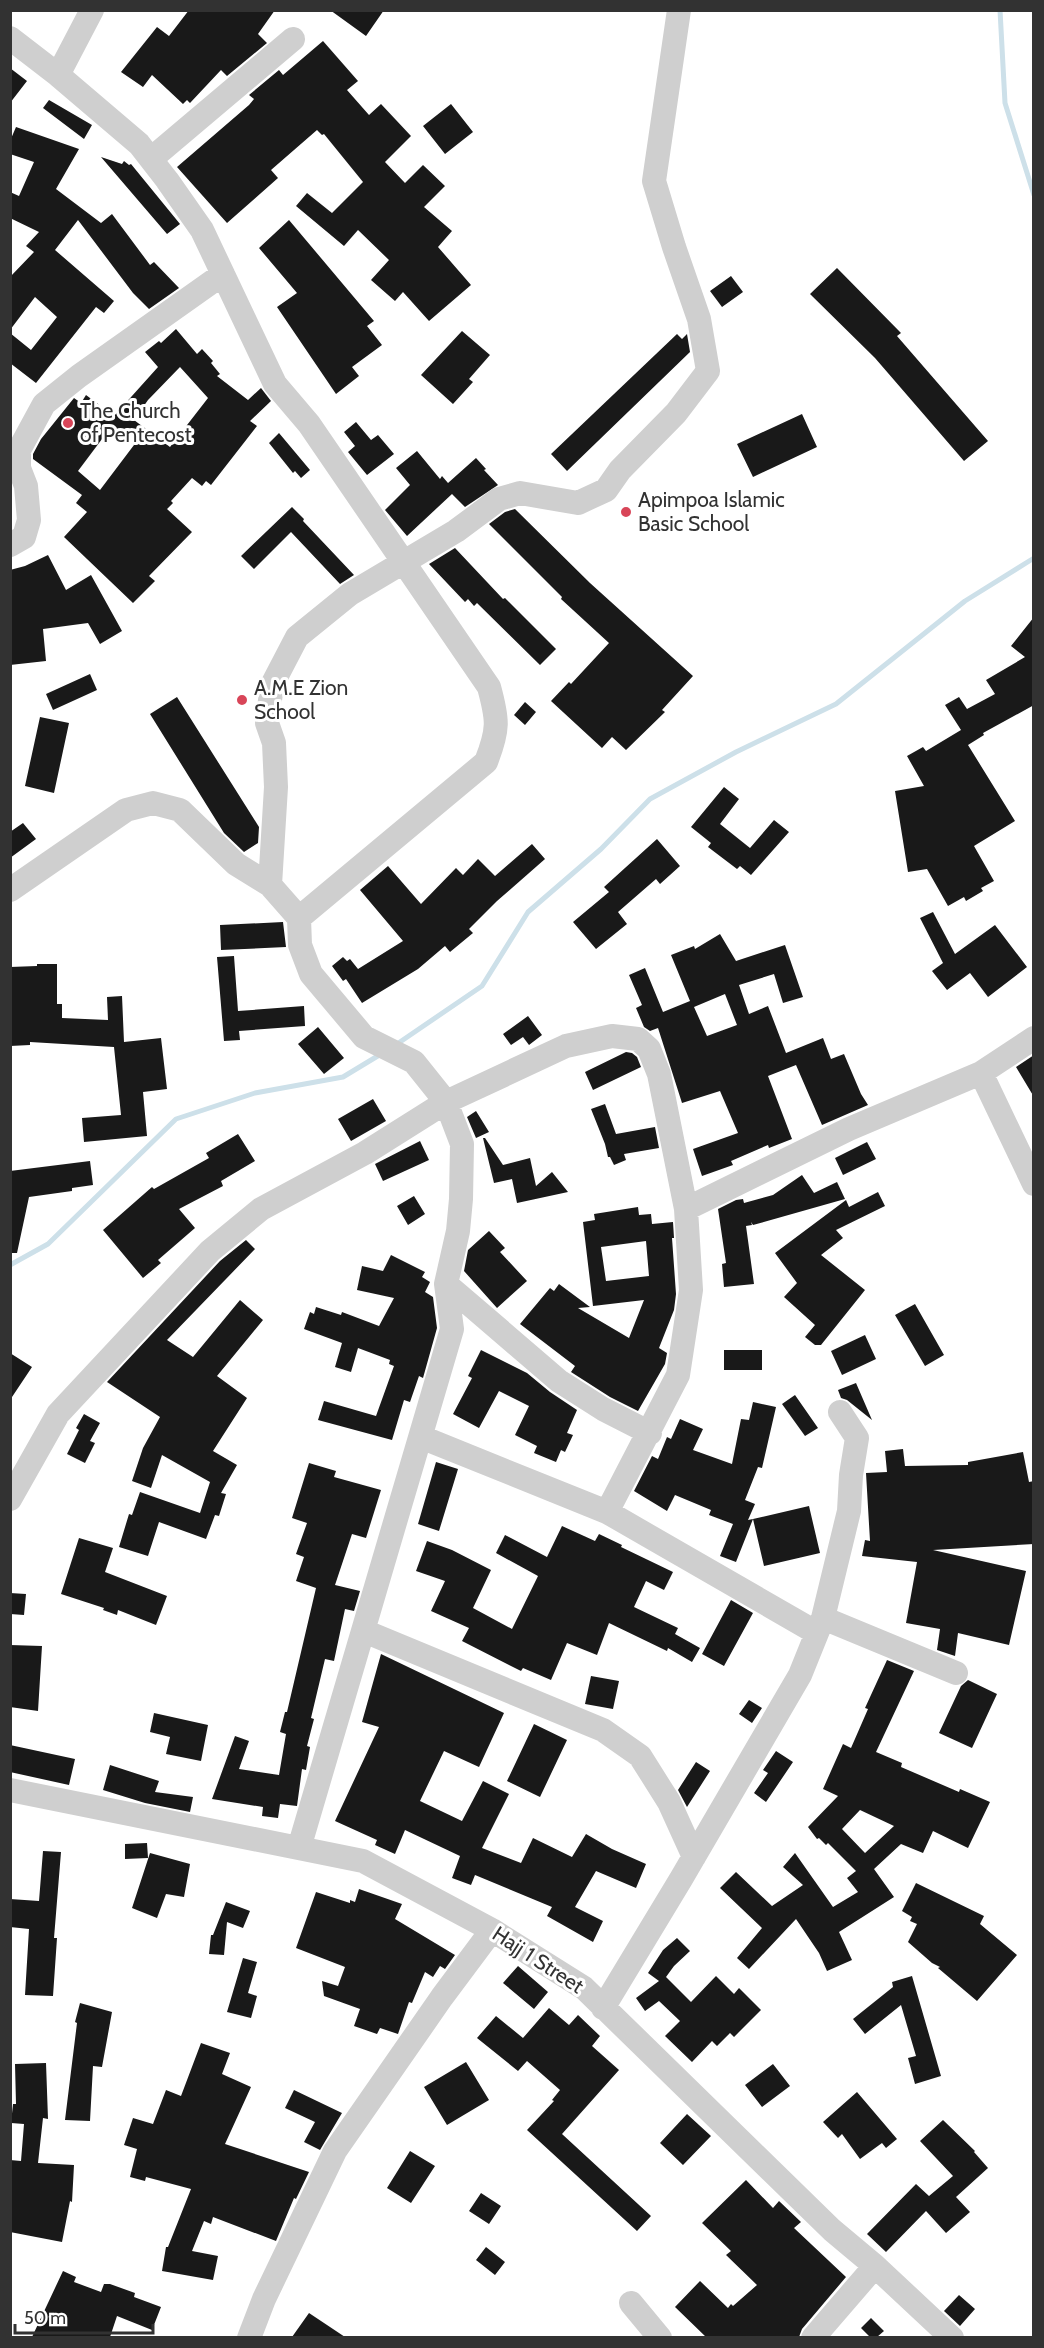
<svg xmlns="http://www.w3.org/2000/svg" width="1044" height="2348" viewBox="0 0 1044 2348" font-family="Cabin,sans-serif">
	<rect width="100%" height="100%" fill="#fff"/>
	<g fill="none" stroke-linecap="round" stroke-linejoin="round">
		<path stroke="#cde0e9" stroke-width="5" d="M1000,10L1005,103L1034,195
			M397,1044L482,986L528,912L601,849L650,799L736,752L836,704L965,601L1034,558
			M10,1265L48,1244L176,1119L255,1093L343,1077L381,1054"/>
	</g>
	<path fill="#191919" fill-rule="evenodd" d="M189,10H275L258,34L267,43L227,76L221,70L190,103L187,100L183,104L152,75L143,87L121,72L157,27L169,36Z
		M330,10H384L366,36Z
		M323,41L358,81L347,90L369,115L381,104L411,136L385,162L405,183L423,165L445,186L424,207L452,231L438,247L471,285L429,321L403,292L395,301L371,280L389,260L358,230L344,246L296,206L307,193L332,213L363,182L324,134L322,135L317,130L271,170L278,178L227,223L177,167L249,105L254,99L249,95L279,70L283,75Z
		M10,68L27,81L10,103Z
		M49,100L92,125L84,139L43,108Z
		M451,104L473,132L445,154L423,126Z
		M16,127L79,149L56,189L101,223L112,214L150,265L154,262L179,288L149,309L133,293L78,220L55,250L114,301L104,313L96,307L36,383L10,363V333L31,350L57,317L35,297L10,330V277L34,252L26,246L39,232L10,218V192L19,196L34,162L10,154V141Z
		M101,157L122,164L124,161L129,165L131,164L180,224L167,234Z
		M289,220L374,321L367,326L382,345L352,367L359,376L336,394L277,307L297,293L259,248Z
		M837,268L901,333L897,336L988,441L964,461L875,358L810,294Z
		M731,276L743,292L722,307L710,291Z
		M176,329L197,354L202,349L213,361L211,363L220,374L217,376L248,400L261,388L271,401L250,421L257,426L211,485L206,481L202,486L192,478L171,501L173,503L167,509L192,532L149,576L155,581L133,603L64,537L87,512L76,503L82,495L33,459V454L41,439L74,398L81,403L86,395L114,416L158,367L145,352L159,341L161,343ZM180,367L208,398L170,447L134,420L148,400ZM111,427L134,445L100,490L78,471Z
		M462,331L490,355L469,379L473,382L453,404L421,375Z
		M677,334L682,339L687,334L690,352L567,471L551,454Z
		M802,414L817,447L753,477L737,444Z
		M356,422L371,440L378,435L394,454L367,475L348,452L355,446L344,432Z
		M279,433L310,470L301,478L295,471L293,473L269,443Z
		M417,451L440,479L442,476L448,483L476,458L486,469L484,470L498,485L465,507L452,494L407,536L385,510L410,485L396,468Z
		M292,507L304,519L303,521L354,575L340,584L291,532L254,569L241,556Z
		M515,509L590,583L693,676L662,710L665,712L626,750L612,737L602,748L551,701L569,682L571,684L609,643L561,599L562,597L489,524L505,512Z
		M455,548L503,599L505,598L556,649L540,665L477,603L474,606L468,599L465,602L429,564Z
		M48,555L66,590L91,575L122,631L100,644L88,623L43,629L46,661L10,665V570L25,566Z
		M1034,617V705L983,733L984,735L968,745L1015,821L974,846L994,881L981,888L983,891L966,901L964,897L948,906L927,869L908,872L895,791L924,786L907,756L923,747L926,751L961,730L945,705L959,697L967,709L995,694L986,680L1025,657L1011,646Z
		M90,674L97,690L53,710L46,694Z
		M177,697L259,827L258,843L244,852L224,833L150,714Z
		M525,702L536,712L525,725L514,715Z
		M40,717L69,723L54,793L25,786Z
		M724,787L739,799L720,824L750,848L774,820L789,832L751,875L740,866L737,869L708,847L711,843L691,827Z
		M23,823L36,839L10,858V832Z
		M657,839L680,866L660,884L656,879L618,912L627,924L596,949L573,922L609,892L604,887Z
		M532,844L545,859L497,901L469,929L473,933L450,952L445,946L418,969L362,1003L346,979L343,981L332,966L343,957L347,961L350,959L358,969L403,941L360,890L388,866L421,904L456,868L463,875L478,859L495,876Z
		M933,912L955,954L995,925L1027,967L988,997L970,973L947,990L932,971L943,963L920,918Z
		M283,922L286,947L221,950L220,925Z
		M720,934L736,961L785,945L803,997L783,1003L774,974L739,985L749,1014L768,1006L786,1053L823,1038L831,1059L844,1054L861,1094L868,1105L822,1125L796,1065L768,1076L792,1139L769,1148L768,1145L731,1161L733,1165L702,1176L693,1149L738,1133L720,1091L682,1103L658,1028L650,1031L644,1027L636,1008L642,1005L629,975L645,968L663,1012L690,1001L671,955L694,946L695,949ZM725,994L737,1025L707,1036L694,1007Z
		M234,956L238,1011L304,1006L305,1026L239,1031L240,1040L224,1041L217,957Z
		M37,964H57V1004H62V1018L108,1020L107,997L122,996L124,1042L161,1038L167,1089L143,1092L147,1136L84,1142L82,1118L121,1115L114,1047L30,1042V1045L10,1046V967L37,966Z
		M528,1016L542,1035L529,1045L523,1037L511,1045L503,1034Z
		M318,1027L344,1058L324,1074L298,1044Z
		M626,1052L632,1053L637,1057L641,1067L593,1090L585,1072Z
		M1034,1055V1097L1016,1067Z
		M373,1099L386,1121L351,1141L338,1119Z
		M605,1104L616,1134L655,1127L659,1148L624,1154L626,1160L614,1165L610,1157H608L605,1144L591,1109Z
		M476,1111L489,1132L476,1138L467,1117Z
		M238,1134L255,1161L221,1181L223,1186L179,1209L195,1228L158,1260L161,1263L143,1278L103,1230L152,1187L154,1189L209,1158L206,1153Z
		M483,1138H485L503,1165L530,1158L536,1186L552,1172L568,1192L517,1203L512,1179L494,1183Z
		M420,1141L429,1160L383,1181L375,1164Z
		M867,1142L876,1159L843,1175L835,1158Z
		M90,1161L93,1185L72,1188V1191L29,1197L17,1253H10V1171Z
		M802,1175L814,1193L837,1182L845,1199L753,1225L751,1222L752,1225L746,1226L754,1284L724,1287L722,1264L726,1263L718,1209L736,1200L743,1199L744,1203L773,1195Z
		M878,1192L885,1206L836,1230L843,1238L821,1255L865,1290L821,1345H815L805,1337L815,1325L784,1297L797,1283L775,1253L846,1200L849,1207Z
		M414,1196L425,1214L408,1225L397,1206Z
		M638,1207L639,1215L651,1214L652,1224L673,1222L674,1238H672L676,1294L674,1310L659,1348L667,1353L665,1364L638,1411L610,1397L571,1372L575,1366L520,1324L550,1288L554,1291L559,1284L590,1307L578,1308L629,1338L644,1300L593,1306L583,1222L595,1220L594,1214ZM646,1241L649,1276L606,1281L601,1247Z
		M489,1231L505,1248L500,1252L527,1281L497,1308L464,1271L468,1250Z
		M246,1240L255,1249L167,1340L193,1357L240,1300L263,1320L217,1376L247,1398L213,1451L237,1465L221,1493L226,1494L219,1516L215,1515L206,1539L159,1522L148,1556L119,1547L129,1514L132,1515L140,1492L200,1513L210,1482L162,1455L151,1488L132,1481L143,1448L160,1417L107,1382L220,1261Z
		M391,1255L425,1272L422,1277L430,1282L425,1292L433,1297L437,1328L423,1378L419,1376L410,1402L404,1400L392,1440L318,1420L324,1401L376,1416L394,1366L389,1364L390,1360L358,1348L351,1372L335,1367L342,1343L304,1329L310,1312L314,1314L316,1307L341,1315L342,1312L379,1326L394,1298L357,1290L362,1266L383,1271Z
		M915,1304L944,1355L925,1366L895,1315Z
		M865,1335L876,1359L842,1375L831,1351Z
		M481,1350L527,1373L550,1392L577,1410L567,1433L573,1435L565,1452L561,1450L556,1462L534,1453L537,1446L515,1435L529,1406L499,1391L479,1428L453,1414L472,1378L468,1376Z
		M724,1350H762V1370H724Z
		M10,1353L32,1367L10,1400Z
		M856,1383L872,1420L847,1400L841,1398L838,1390Z
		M795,1395L818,1428L805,1436L782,1404Z
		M753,1402L776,1407L762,1468L758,1467L745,1500L755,1504L748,1520L753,1519L736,1562L720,1556L733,1524L709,1515L711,1510L675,1495L667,1511L634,1491L652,1456L658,1459L667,1437L671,1439L680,1419L703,1429L693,1450L732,1464L741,1419L749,1420Z
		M84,1414L100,1423L90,1441L95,1443L85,1463L67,1454L79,1430L76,1428Z
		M903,1449L905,1466L968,1465V1462L1023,1452L1029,1482L1034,1481V1544L933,1550L1026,1571L1009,1645L958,1633L955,1656L937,1650L940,1629L906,1623L917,1562L862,1556L865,1540L870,1541L866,1473L887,1472L885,1451Z
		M436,1462L458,1469L439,1531L418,1524Z
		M309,1463L336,1471L334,1477L381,1490L366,1538L352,1534L335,1585L360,1591L354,1611L345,1609L334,1661L325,1659L311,1718L314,1719L307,1746L310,1747L306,1770L302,1769L297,1806L280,1804L278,1818L262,1816L263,1807L212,1799L235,1736L249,1741L239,1769L279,1775L286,1734L280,1732L285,1712H287L316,1588L296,1581L304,1557L296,1554L307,1523L292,1518Z
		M809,1506L820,1553L764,1566L753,1519Z
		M562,1526L595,1541L599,1534L622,1545L621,1547L673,1572L664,1590L646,1581L634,1607L678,1628L675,1634L700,1648L692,1662L668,1648L667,1651L609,1623L597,1655L567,1643L551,1680L523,1668L521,1671L462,1641L469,1628L431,1611L445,1581L416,1571L427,1541L452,1550L491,1570L473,1608L512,1629L538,1576L496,1553L505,1535L547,1557Z
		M79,1538L113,1548L105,1572L167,1596L156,1625L118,1610L117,1615L103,1610L104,1608L61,1594Z
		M10,1593L26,1594L24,1615L10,1614Z
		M731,1600L753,1613L724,1666L702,1654Z
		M10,1645L42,1646L38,1711L10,1707Z
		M381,1654L504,1713L479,1767L444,1751L420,1801L462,1821L483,1781L509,1794L482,1848L521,1863L533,1838L572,1857L586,1834L612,1849L646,1864L636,1888L596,1871L575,1907L603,1921L593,1942L547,1916L552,1907L475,1875L471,1885L452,1878L460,1856L405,1830L395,1854L375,1845L377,1840L335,1821L379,1727L362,1722Z
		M887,1660L914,1671L876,1752L902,1763L901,1767L959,1792L960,1789L990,1802L968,1848L933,1831L923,1853L901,1844L874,1869L894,1897L839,1932L852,1960L827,1971L819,1953L796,1919L749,1969L737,1958L762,1928L720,1888L736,1872L772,1906L803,1885L783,1867L795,1853L833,1907L858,1892L847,1878L856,1871L828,1843L826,1845L819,1838L817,1839L808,1827L838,1796L823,1789L843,1744L851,1748L868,1709L865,1708ZM860,1810L894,1826L865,1853L842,1829Z
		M591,1676L619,1681L613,1709L585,1704Z
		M968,1680L997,1694L972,1748L939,1733L961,1686Z
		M749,1700L762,1708L752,1723L739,1714Z
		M154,1713L208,1725L201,1761L166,1754L170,1737L150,1732Z
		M534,1724L567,1740L540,1797L507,1781Z
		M10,1745L75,1759L69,1785L10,1772Z
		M776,1751L793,1762L766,1802L754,1793L768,1773L763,1770Z
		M696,1762L710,1771L687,1807L678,1790Z
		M110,1765L159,1781L155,1792L193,1797L190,1812L145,1803L103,1790Z
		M147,1843L148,1858L125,1859V1844Z
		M43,1851L61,1852L54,1938H57L53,1996L25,1995L29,1929L10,1927V1899L39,1901Z
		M150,1853L190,1864L184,1897L166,1894L157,1918L132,1908Z
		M916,1883L984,1916L980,1924L1017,1955L977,2001L938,1968L940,1967L932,1963L908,1942L917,1924L910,1921L912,1917L902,1911Z
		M359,1889L402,1904L395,1919L455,1955L445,1969L440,1966L433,1977L425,1972L412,2003L409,2002L398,2034L380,2028L377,2034L354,2026L360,2009L324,1996L322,1981L338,1986L345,1967L296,1948L316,1892L350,1903V1900L355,1902Z
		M226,1902L250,1911L243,1928L227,1922L224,1955L209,1954L211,1935H213Z
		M677,1938L690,1951L674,1966L666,1977L691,2002L716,1976L734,1994L739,1988L761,2010L734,2037L730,2033L717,2046L712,2041L692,2062L665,2036L680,2021L659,2001L645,2011L636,1998L659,1981L648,1973L663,1950Z
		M243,1958L257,1962L248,1993L257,1996L251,2018L227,2012Z
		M518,1966L548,1992L534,2009L503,1983Z
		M912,1976L941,2076L915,2084L908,2058L916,2056L901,2005L865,2034L853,2019L893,1987L892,1982Z
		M80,2003L112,2012L102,2067L93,2066L90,2121L65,2120L77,2023L75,2022Z
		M549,2008L569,2025L578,2015L600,2036L592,2046L619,2070L562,2134L651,2216L637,2231L527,2130L554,2101L552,2100L560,2090L527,2061L518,2071L477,2038L496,2016L523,2038Z
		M201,2043L230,2053L222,2074L251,2087L225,2144L309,2172L296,2199L294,2198L276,2241L213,2217L211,2224L204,2221L192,2251L218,2256L213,2280L162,2271L166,2247H168L191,2189L146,2177L145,2181L130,2177L137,2149L124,2145L133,2118L153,2124L166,2090L181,2096Z
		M466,2062L489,2100L447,2125L424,2087Z
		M46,2063L48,2119L43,2118L38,2163L74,2165L72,2202L70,2201L62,2242L10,2232V2160L21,2161L24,2124L11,2123L13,2104H16L15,2064Z
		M773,2064L790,2086L762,2107L745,2085Z
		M294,2090L342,2113L320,2150L304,2142L315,2122L285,2108Z
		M857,2092L897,2139L886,2148L882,2143L860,2159L842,2134L838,2138L823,2122Z
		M687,2114L711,2136L683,2165L660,2143Z
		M943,2120L975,2151L974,2152L988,2168L956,2197L970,2212L946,2233L926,2211L886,2252L867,2234L916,2184L929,2196L953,2176L920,2141Z
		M410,2151L435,2166L411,2203L387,2188Z
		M746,2180L773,2208L779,2201L801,2222L794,2228L846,2277L802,2329L799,2337H706L675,2307L700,2281L728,2308L731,2304L733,2306L757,2285L726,2255L731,2251L702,2223Z
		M481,2193L501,2206L489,2224L469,2211Z
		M486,2247L505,2262L495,2275L476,2260Z
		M63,2271L76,2277L74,2282L101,2292L104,2284H110L135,2293L134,2297L161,2307L152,2330L117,2316L110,2337H32Z
		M959,2295L975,2309L960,2326L944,2311Z
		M309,2313L345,2337H292Z
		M871,2318L884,2331L877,2337H870L861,2328Z"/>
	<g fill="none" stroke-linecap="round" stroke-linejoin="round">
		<path stroke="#cfcfcf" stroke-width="24" d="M10,38L58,75L139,144L167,180L202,230L275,384L309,424L489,687C498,720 499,729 486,762L299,918L300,945L311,974L364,1037L414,1062L446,1102L365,1153L261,1209L210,1251L58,1414L10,1499
			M58,75L92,10
			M151,159L293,39
			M10,545L24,537L29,520L26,486L19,468V450L44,404L79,376L223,274
			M270,885L276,787L274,743L267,723L272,685L297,637L350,594L456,531L499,499L520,493L578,503L606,490L620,470L676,413L708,371L699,319L674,247L654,181L679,10
			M10,890L126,810L153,803L180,810L236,864L270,885L299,918
			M981,1073L1034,1184
			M686,1209L849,1129L981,1073L1034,1038
			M446,1284L559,1381L603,1409L650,1433
			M421,1437L607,1512L817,1633
			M823,1618L956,1673
			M364,1631L603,1730L640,1756L669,1802L694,1857
			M10,1790L363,1861L492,1930L584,1988L832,2230L875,2266L952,2338
			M299,1848L452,1329L446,1284L458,1231L461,1199L462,1144L446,1102L566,1046L612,1036L638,1039L649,1049L659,1074L686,1209L691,1290L678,1375L607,1512
			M603,2008L681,1879L800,1675L823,1618L849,1511L851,1475L857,1438L840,1412
			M631,2303L660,2338
			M249,2338L264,2299L335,2151L442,1997L492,1930
			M813,2338L875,2266"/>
	</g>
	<g fill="#d84558" stroke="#fff" stroke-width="2">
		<circle cx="68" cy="423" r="6"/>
		<circle cx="626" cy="512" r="6"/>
		<circle cx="242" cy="700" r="6"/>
	</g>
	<g text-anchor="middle" stroke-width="6" stroke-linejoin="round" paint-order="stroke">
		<g font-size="21" fill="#323232" stroke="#fff" text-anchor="start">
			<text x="80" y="418">The Church<tspan x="80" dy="24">of Pentecost</tspan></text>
			<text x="638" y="507">Apimpoa Islamic<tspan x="638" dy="24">Basic School</tspan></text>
			<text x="254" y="695">A.M.E Zion<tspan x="254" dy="24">School</tspan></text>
		</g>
		<g font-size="21" fill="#323232" stroke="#fff">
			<text transform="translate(538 1960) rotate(33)" y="7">Hajj 1 Street</text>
		</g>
	</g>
	<rect width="1044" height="2348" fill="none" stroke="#323232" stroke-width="24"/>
	<path d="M15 2324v9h138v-9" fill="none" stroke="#323232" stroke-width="3"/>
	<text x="24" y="2324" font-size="18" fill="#323232" stroke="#ffffff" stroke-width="4.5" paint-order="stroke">50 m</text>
</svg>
